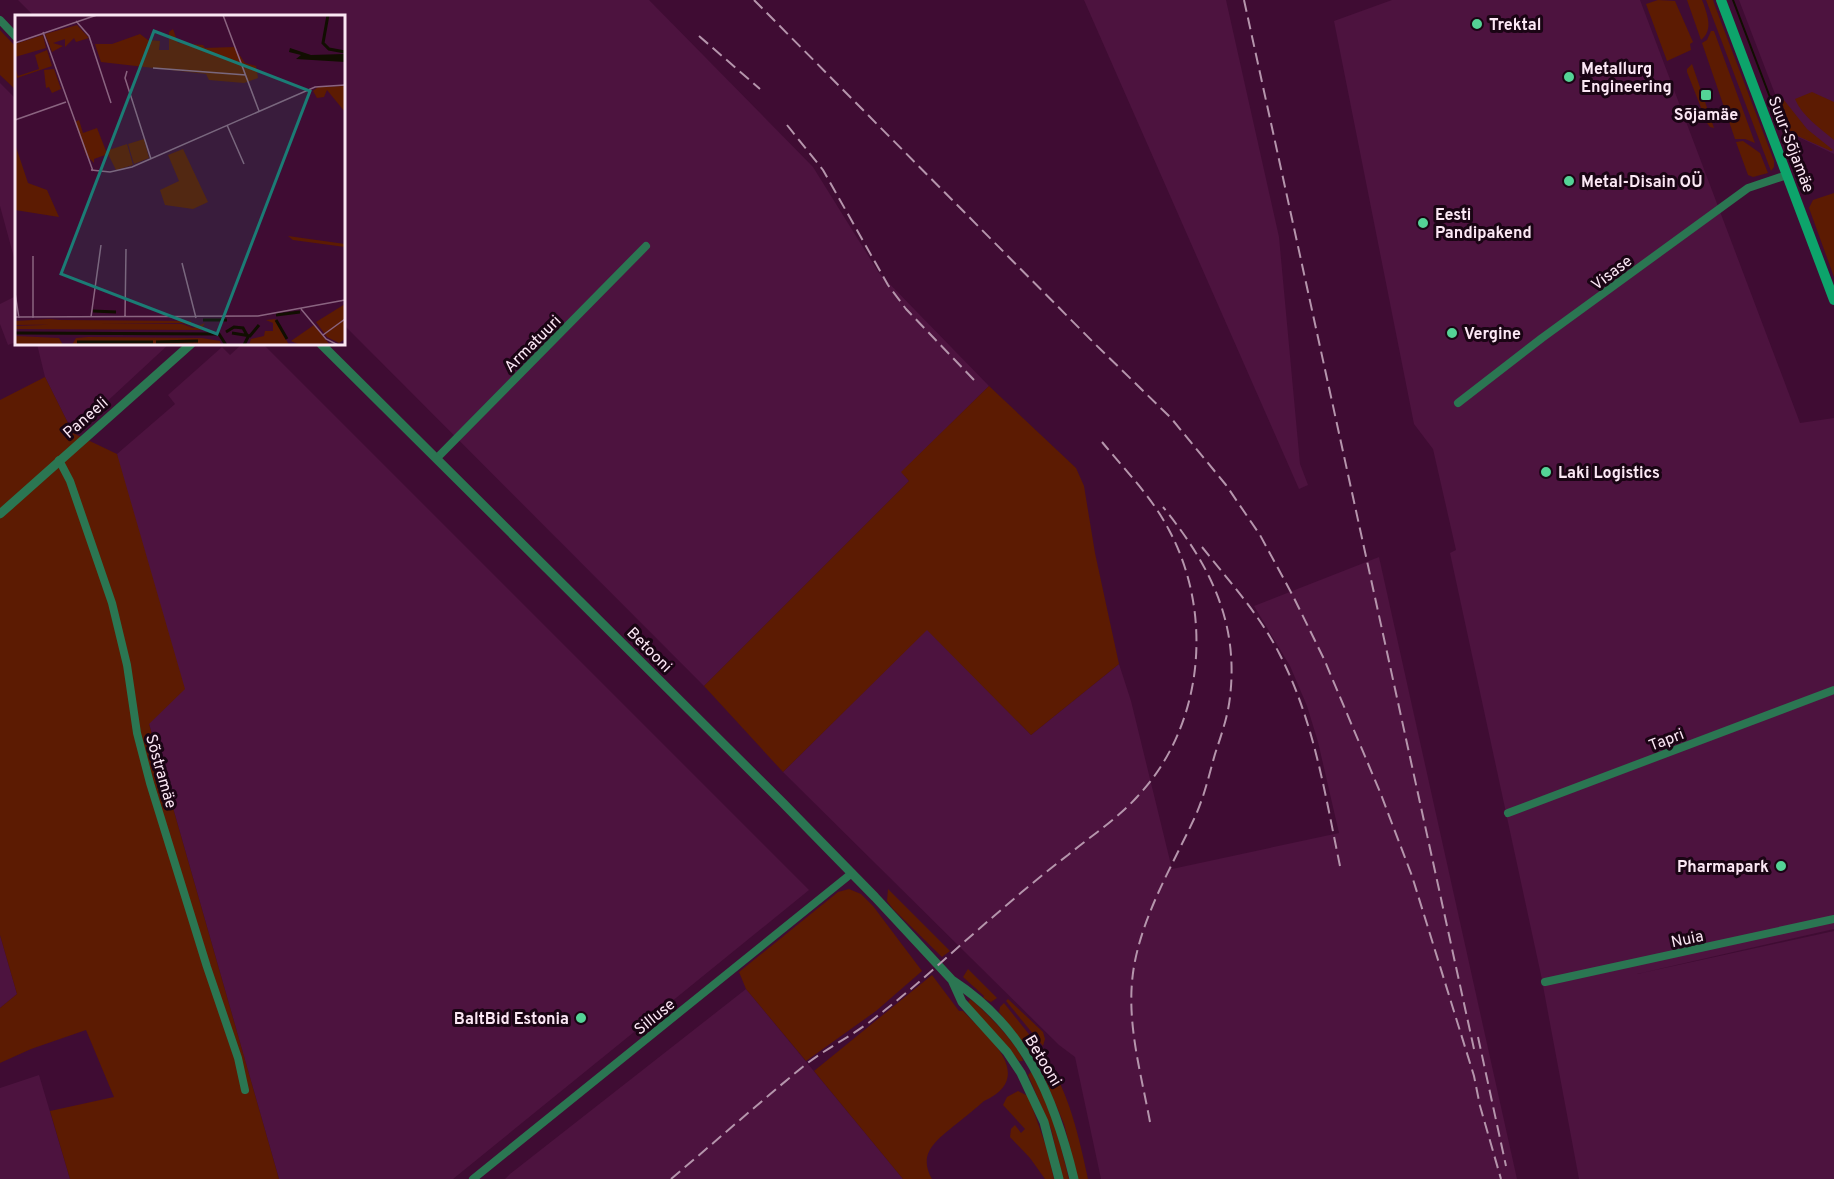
<svg xmlns="http://www.w3.org/2000/svg" width="1834" height="1179" viewBox="0 0 1834 1179" font-family="Overpass,sans-serif">
	<rect width="100%" height="100%" fill="#3f0c33"/>
	<path fill="#4d133f" d="M18,0H649L813,167L879,273L989,386L902,472L909,481L704,686L344,325V16H34Z
		M1084,0H1226L1279,237L1300,464L1308,485L1299,489Z
		M1392,0H1640L1800,423L1834,418V929L1637,974L1834,931V1179H1579L1541,975L1450,553L1456,550L1433,449L1414,424L1334,21Z
		M1739,0H1834V154L1790,133Z
		M0,83L16,99V265L0,206Z
		M16,296V342L8,345L0,324V304Z
		M37,344H169L73,433L45,377Z
		M242,344H263L809,890L453,1179H279L149,724L117,454L175,404L168,395L222,347L230,355Z
		M1379,557L1517,1179H1101L1075,1057L1059,1045L783,772L927,629L1031,735L1119,664L1131,701L1172,869L1339,833L1318,742L1307,706L1290,666L1254,606Z
		M0,935L17,994L0,1008Z
		M746,989L903,1179H505L510,1174Z
		M39,1075L70,1179H0V1088Z"/>
	<path fill="#5c1b02" d="M1658,0L1675,1L1693,42L1690,44L1691,50L1667,61L1646,4Z
		M1687,0H1702C1707,13 1714,30 1701,40Z
		M1706,0H1713L1715,6L1774,161V167L1771,171Z
		M0,30L16,47V90L0,75Z
		M1711,31H1714L1755,143L1745,139H1735L1702,43L1707,40Z
		M1692,64L1714,128L1710,127L1707,123L1687,72V69Z
		M1812,92L1834,102V140C1820,128 1802,116 1795,99Z
		M1780,95L1807,129L1833,150L1831,151L1791,133L1777,96Z
		M1743,141L1760,153L1768,173L1753,177L1748,175L1736,142Z
		M1834,193V277L1809,208L1813,200Z
		M45,377L73,433L117,454L185,689L149,724L279,1179H70L50,1111L114,1097L86,1030L31,1049L0,1063V1008L17,994L0,935V400Z
		M989,386L1076,468L1084,486L1095,553L1119,664L1031,735L927,630L783,772L704,686L909,481L901,472Z
		M849,889L861,894L873,906L922,971L876,1011L806,1061L746,989L739,972L838,892Z
		M888,889L950,951L942,957L893,909L887,901Z
		M968,969L997,998L991,1002L983,998L984,996L963,977Z
		M932,975L959,1011H963C987,1036 1038,1076 984,1101C975,1109 965,1117 955,1125C937,1140 917,1153 932,1179H903L814,1071Z
		M970,999C982,1007 1021,1048 1023,1061H1019L968,1003Z
		M1008,999L1043,1032L1045,1039L1043,1046L1006,1001Z
		M1004,1003L1040,1048L1036,1053H1031L999,1012L1000,1007Z
		M1044,1055C1069,1091 1079,1137 1088,1179H1078L1064,1124L1039,1065V1061Z
		M1031,1072C1047,1089 1063,1154 1069,1179H1063L1051,1129L1028,1075Z
		M1018,1091L1028,1096L1030,1101L1047,1149L1054,1179H1045L1030,1158L1010,1137L1011,1129L1015,1125L1021,1133L1025,1129L1003,1105L1007,1097Z"/>
	<g fill="none" stroke-linecap="round" stroke-linejoin="round">
		<path stroke="#110e01" stroke-width="2" d="M1733,0L1779,121"/>
		<path stroke="#2b7652" stroke-width="8" d="M0,20L16,37
			M1458,403L1542,338L1748,188L1787,175
			M437,458L646,246
			M59,460L70,481L112,603L127,665L137,733L150,783L207,967L238,1058L245,1090
			M1508,813L1834,690
			M1545,982L1834,919
			M473,1179L852,873"/>
		<path stroke="#2b7652" stroke-width="9" d="M321,344L783,803L875,897L952,980L962,1002L1007,1052L1021,1073L1044,1122L1059,1179
			M0,514L191,344
			M952,980C1026,1028 1054,1097 1074,1179"/>
		<path stroke="#0da46b" stroke-width="10" d="M1721,0L1834,300"/>
		<path stroke="#b595ac" stroke-width="2" stroke-dasharray="12 6" stroke-linecap="butt" d="M754,0L1092,341L1171,418L1226,485L1260,535L1293,596L1324,659L1380,792L1412,876L1474,1076L1480,1106L1501,1179
			M1244,0L1474,1049
			M699,36L760,89
			M787,125L823,170L888,285L906,309L975,381
			M1202,547C1229,581 1260,615 1280,655C1314,721 1325,794 1340,866
			M1478,1037L1506,1166
			M1150,1122C1140,1068 1124,1015 1135,961C1145,911 1173,864 1194,819C1204,798 1209,775 1215,754C1221,736 1228,716 1230,697C1239,621 1209,564 1163,507
			M671,1179C716,1141 760,1102 805,1065C828,1047 854,1035 876,1017C917,986 955,949 994,916C1018,895 1043,874 1068,855C1091,836 1117,819 1137,797C1204,726 1214,614 1169,530C1152,497 1125,470 1102,442"/>
	</g>
	<g fill="#54d396" stroke="#1a0514" stroke-width="2">
		<circle cx="1477" cy="24" r="6"/>
		<circle cx="1569" cy="77" r="6"/>
		<rect x="1700" y="89" width="12" height="12" rx="3"/>
		<circle cx="1569" cy="181" r="6"/>
		<circle cx="1423" cy="223" r="6"/>
		<circle cx="1452" cy="333" r="6"/>
		<circle cx="1546" cy="472" r="6"/>
		<circle cx="1781" cy="866" r="6"/>
		<circle cx="581" cy="1018" r="6"/>
	</g>
	<g text-anchor="middle" stroke-width="6" stroke-linejoin="round" paint-order="stroke">
		<g font-size="16" font-weight="bold" fill="#fbe7f4" stroke="#1a0514" text-anchor="start">
			<text x="1489" y="30">Trektal</text>
			<text x="1581" y="74">Metallurg<tspan x="1581" dy="18">Engineering</tspan></text>
			<text x="1706" y="120" text-anchor="middle">Sõjamäe</text>
			<text x="1581" y="187">Metal-Disain OÜ</text>
			<text x="1435" y="220">Eesti<tspan x="1435" dy="18">Pandipakend</tspan></text>
			<text x="1464" y="339">Vergine</text>
			<text x="1558" y="478">Laki Logistics</text>
			<text x="1769" y="872" text-anchor="end">Pharmapark</text>
			<text x="569" y="1024" text-anchor="end">BaltBid Estonia</text>
		</g>
		<g font-size="16" fill="#fbe7f4" stroke="#1a0514">
			<text transform="translate(1792 144) rotate(69)" y="6">Suur-Sõjamäe</text>
			<text transform="translate(1611 272) rotate(-37)" y="6">Visase</text>
			<text transform="translate(532 343) rotate(-45)" y="6">Armatuuri</text>
			<text transform="translate(85 417) rotate(-41)" y="6">Paneeli</text>
			<text transform="translate(650 649) rotate(45)" y="6">Betooni</text>
			<text transform="translate(1666 739) rotate(-21)" y="6">Tapri</text>
			<text transform="translate(162 771) rotate(74)" y="6">Sõstramäe</text>
			<text transform="translate(1687 938) rotate(-12)" y="6">Nuia</text>
			<text transform="translate(654 1016) rotate(-39)" y="6">Silluse</text>
			<text transform="translate(1044 1060) rotate(59)" y="6">Betooni</text>
		</g>
	</g>
	<g transform="translate(15 15)">
		<rect width="330" height="330" fill="#3f0c33"/>
		<path d="M62,10L74,23L61,27L59,23L50,32V24L38,28L48,31L37,37L30,19ZM158,14L163,28L188,30L190,33L219,32L230,48L241,51L243,63L229,68L194,65L191,59L86,47L80,29H97L125,19L133,25L145,26L144,35H154V17ZM28,20L31,33L0,42V29ZM32,35L37,51L2,63L0,53L3,61L24,54L20,40ZM39,54L46,74L37,78L34,72L31,73L29,55ZM330,71V97L312,75L309,82L302,83L298,76L303,72ZM64,105L68,118L82,113L91,136L112,129L118,150L101,155L93,139L79,144V148L71,140L60,107ZM129,124L134,143L119,149L113,129ZM0,129L13,168L32,175L44,202L0,195ZM168,134L193,187L178,194L150,190L145,175L164,166L153,140ZM273,221L330,229V232L278,225ZM330,289V324L324,328L312,322L301,307ZM35,304L45,305L176,306V311L168,308L0,310V306ZM260,304L274,330H234L236,324L249,321L250,316H258V308L251,305ZM190,308L186,315L0,314V311L55,309H167L178,313ZM299,310L315,330H285L276,326ZM0,321L44,323L48,330H0ZM73,322L187,323L205,326L206,330H57L61,323Z" fill="#5c1b02"/>
		<path d="M275,33L296,40L330,39V47L281,44L286,40L274,37Z" fill="#110e01"/>
		<path fill="none" stroke="#110e01" stroke-width="3" d="M313,0L308,28L314,34L330,37M78,296L101,297M261,300L285,297M188,305H212M261,305L272,324M211,317L219,312L228,313L233,322L229,330M0,318L204,319L211,330M217,318L235,321L244,310M62,327H138M141,327L183,326"/>
		<path fill="none" stroke="#8a6480" stroke-width="1.5" d="M208,0L244,96M61,6L74,21L96,88M28,17L78,156M0,28L82,0M138,53L231,60M112,56L110,63L136,144M0,105L51,87M212,110L229,149M76,155L95,157L117,152L300,72L330,70M167,248L181,303M0,278L4,303M286,294L311,324L323,330M243,301L330,285M0,302L243,301M76,302L86,230M110,302L111,234M18,303V241M308,320L330,304"/>
		<path fill="#1b7c75" fill-opacity="0.15" stroke="#1b7c75" stroke-width="3" d="M139,16L295,76L202,319L46,259Z"/>
		<rect width="330" height="330" fill="none" stroke="#fbe7f4" stroke-width="3"/>
	</g>
</svg>
